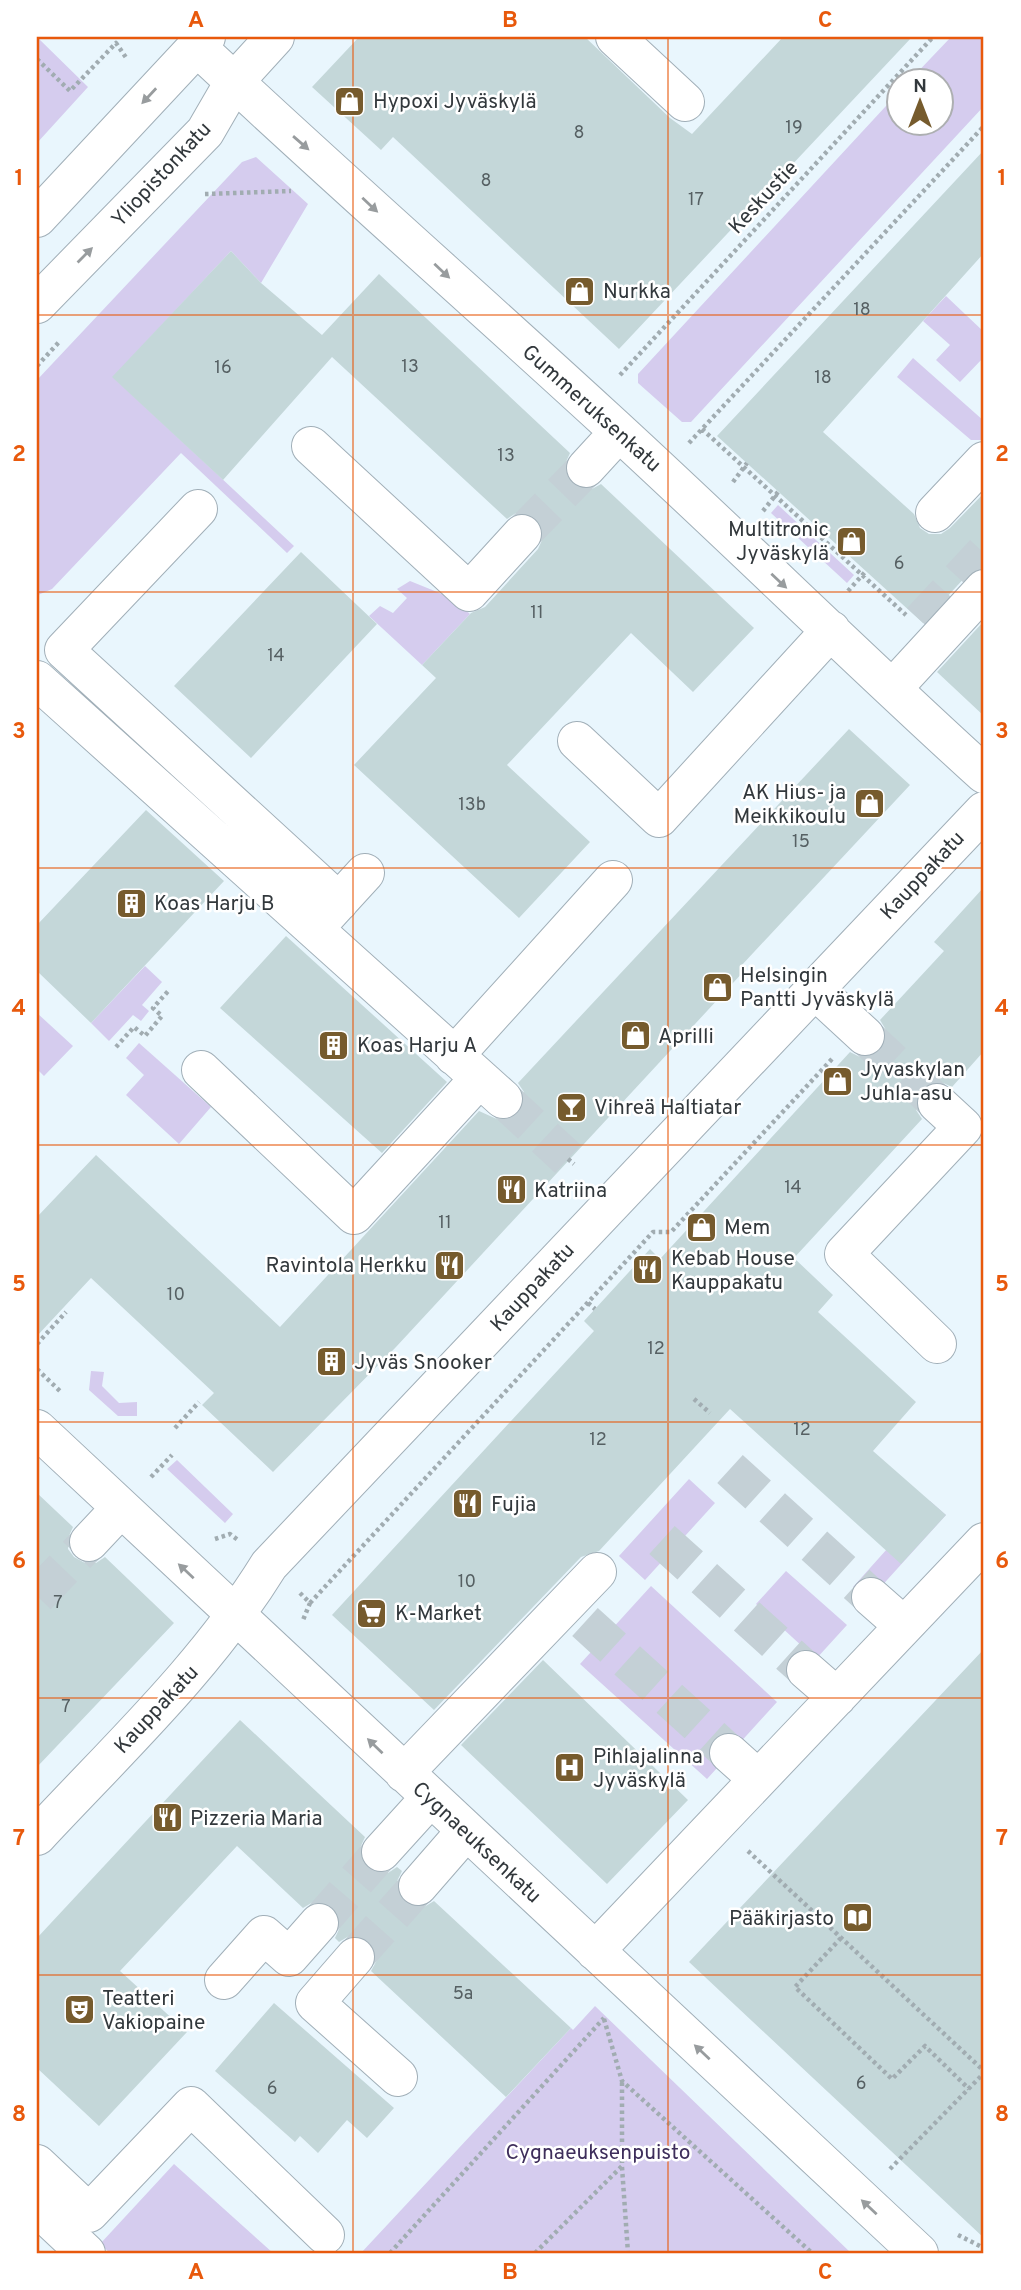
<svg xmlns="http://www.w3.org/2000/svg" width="1021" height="2290" viewBox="0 0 1021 2290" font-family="Overpass,sans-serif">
	<rect width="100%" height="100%" fill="#e9f6fd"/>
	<path fill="#d5ccee" d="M37,37L88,87L37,143Z
		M951,37H984V106L691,422H682L638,383V374L898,93V122H940V80H910Z
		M256,157L308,204L261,283L231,251L113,377L294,546L287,553L181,453L52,589L38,595L37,380L242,162Z
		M946,296L984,332V357L960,382L936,360L950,345L923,321Z
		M913,358L984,421V440H971L897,377Z
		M778,505L854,575L847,583L771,513Z
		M410,581L452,598L470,614L422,665L369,616L380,606L393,613L407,598L397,589Z
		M145,966L162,982L142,1005L149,1011L141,1021L133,1015L109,1041L91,1023Z
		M37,1013L73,1046L44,1076L37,1069Z
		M139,1043L211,1107L179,1144L126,1095L144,1075L126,1058Z
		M91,1371L104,1372L102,1386L119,1403L137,1402V1416H118L89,1390Z
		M177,1460L233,1514L225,1523L167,1469Z
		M689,1479L715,1503L645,1580L619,1556Z
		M930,1501L946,1515L868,1601L853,1587Z
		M786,1571L847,1625L816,1659L756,1604Z
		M651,1586L777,1702L707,1779L580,1664Z
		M595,2006L851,2253H361L571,2028L573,2030Z
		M174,2164L273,2253H110L100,2244Z"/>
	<path fill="#c4d7d9" d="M359,37H585L670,118L692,134L783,37H912L619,349L393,137L381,150L312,87Z
		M984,150V253L823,432L914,514L920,528L929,534H941L950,528L984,493V568L968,574L923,623L717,436Z
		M231,251L261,283L322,335L379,274L570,453L565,464V475L571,484L582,489H592L601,484L754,628L693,692L631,633L507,765L590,842L519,918L354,765L436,678L422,665L471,613L485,607L538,549L543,538V527L537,518L527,513H516L507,519L332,357L223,480L112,377Z
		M301,552L377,624L251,758L174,686Z
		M984,621V716L937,672Z
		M849,729L910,785L741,966L745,970L396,1347L273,1472L202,1405L214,1393L91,1278L37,1336V1217L96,1155L280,1327L479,1111L499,1120H510L519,1114L524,1103V1092L518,1083Z
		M146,810L224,881L91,1023L37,971V925Z
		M984,887V1051L952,1087L941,1082H930L921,1088L916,1099V1110L922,1119L794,1258L833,1295L818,1312L916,1402L873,1451L946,1515L901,1564L730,1409L599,1551L581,1557L434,1710L332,1615L594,1331L584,1321L650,1249L660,1259L850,1052L860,1057H871L881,1050L886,1041V1030L880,1020L944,951L934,942Z
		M286,936L447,1082L382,1153L220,1008Z
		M37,1493L73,1527L68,1538V1549L74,1557L85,1563H96L105,1557L174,1623L37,1767Z
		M984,1649V2238L689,1962Z
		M543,1660L688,1800L607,1884L461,1745Z
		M240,1720L365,1837L360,1848V1858L366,1868L377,1873H388L397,1867L402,1871L397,1881V1892L403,1902L415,1908L424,1907L434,1901L571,2028L506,2097L371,1971L377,1960L375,1949L370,1941L358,1935L349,1936L339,1942L335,1938L340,1927V1917L334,1907L323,1902H313L303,1908L237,1846L120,1971L187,2032L99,2126L37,2068V1938Z
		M274,2003L394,2108L367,2138L347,2120L318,2153L300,2136L295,2142L215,2071Z"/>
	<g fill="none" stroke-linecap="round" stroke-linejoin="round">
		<path stroke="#c4d0d6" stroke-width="38" stroke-dasharray="38 19" stroke-linecap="butt" d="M522,534L586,468
			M921,621L984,553
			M865,1036L937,1103
			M503,1099L568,1159
			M730,1469L871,1597
			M662,1540L806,1670
			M37,1596L89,1542
			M585,1622L729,1753
			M319,1923L381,1852
			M355,1957L418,1886"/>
		<defs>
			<path id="minor" d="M615,37L685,102
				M197,47C330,172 468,293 603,417C731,534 855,657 984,774
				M311,446L469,592L522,534
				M586,468L619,432
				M198,509L64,650L339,902
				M935,513L984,461
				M37,680L503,1099
				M893,688L984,589
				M577,741L659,818L831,630
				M322,920L365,873
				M814,989L865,1036
				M454,1056L613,880
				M201,1070L354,1215L479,1079
				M937,1103L963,1127L844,1254L937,1344
				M37,1429L919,2253
				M89,1542L120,1509
				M871,1597L904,1626
				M806,1670L837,1697
				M729,1753L758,1779
				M404,1773L597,1572
				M37,1836C118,1749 206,1667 269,1565L984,811
				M381,1852L430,1798
				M418,1886L465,1832
				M595,1951L984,1542
				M355,1957L315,2003L398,2077
				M224,1980L264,1935L289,1957L319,1923
				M37,2164L89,2213L191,2106L325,2235
				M37,2207L86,2253"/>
			<path id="major" d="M37,218L206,37
				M37,304L205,132L234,82L275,37"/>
		</defs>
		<use href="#minor" stroke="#a1afb8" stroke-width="40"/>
		<use href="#major" stroke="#a1afb8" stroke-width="40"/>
		<path stroke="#a1acb1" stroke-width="4.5" stroke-dasharray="3.5 3.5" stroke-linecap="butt" d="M37,59L70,91L116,43L127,59
			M205,194L291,191
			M37,366L60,341
			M620,375L933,37
			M702,429L906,615
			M689,443L984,126
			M733,482L747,463
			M763,511L778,492
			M848,591L866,571
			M116,1047L134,1027L145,1036L162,1016L153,1008L170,989
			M568,1159L574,1164
			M588,1303L595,1309
			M37,1344L66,1312
			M37,1369L62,1393
			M694,1399L710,1413
			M175,1428L199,1402
			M151,1477L172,1455
			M215,1539L230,1534L238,1540
			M300,1593L310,1603L303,1620
			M310,1603L653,1232H671L832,1059
			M748,1851L984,2071
			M841,1938L795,1987L892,2079L925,2046L969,2089
			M604,2019L622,2081L812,2253
			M622,2167L628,2253
			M890,2169L984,2073
			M958,2235L984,2248
			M390,2253L604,2018
			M535,2253L622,2166V2081"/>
		<use href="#minor" stroke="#fff" stroke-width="38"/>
		<use href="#major" stroke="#fff" stroke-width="38"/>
	</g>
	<defs><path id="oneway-solid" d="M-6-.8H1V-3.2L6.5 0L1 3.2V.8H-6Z" transform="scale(1.75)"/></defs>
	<g fill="#989c9e">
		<use href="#oneway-solid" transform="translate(149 96) rotate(133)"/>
		<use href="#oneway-solid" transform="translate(301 143) rotate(41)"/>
		<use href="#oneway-solid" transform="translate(370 205) rotate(43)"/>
		<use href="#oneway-solid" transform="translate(85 255) rotate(-45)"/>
		<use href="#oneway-solid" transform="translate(442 271) rotate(43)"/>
		<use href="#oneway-solid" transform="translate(779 581) rotate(43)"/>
		<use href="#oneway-solid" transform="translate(186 1571) rotate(-137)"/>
		<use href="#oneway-solid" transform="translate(375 1746) rotate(-136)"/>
		<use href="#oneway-solid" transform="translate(702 2052) rotate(-137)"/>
		<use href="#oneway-solid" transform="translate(869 2207) rotate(-137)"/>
	</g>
	<path fill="none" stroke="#e8590c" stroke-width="2" stroke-opacity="0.55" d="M353,37V2253M668,37V2253M37,315H984M37,592H984M37,868H984M37,1145H984M37,1422H984M37,1698H984M37,1975H984"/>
	<defs>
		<symbol id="shop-square" viewBox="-11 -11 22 22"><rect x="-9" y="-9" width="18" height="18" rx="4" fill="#765b2d" stroke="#fff"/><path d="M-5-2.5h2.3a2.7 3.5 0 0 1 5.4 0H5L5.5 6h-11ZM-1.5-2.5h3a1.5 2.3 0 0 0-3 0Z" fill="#fff"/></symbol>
		<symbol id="building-square" viewBox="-11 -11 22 22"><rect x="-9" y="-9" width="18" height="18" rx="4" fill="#765b2d" stroke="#fff"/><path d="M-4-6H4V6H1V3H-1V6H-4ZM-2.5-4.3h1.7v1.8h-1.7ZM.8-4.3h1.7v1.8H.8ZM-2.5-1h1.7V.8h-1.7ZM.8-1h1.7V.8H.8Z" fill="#fff"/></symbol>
		<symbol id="bar-square" viewBox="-11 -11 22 22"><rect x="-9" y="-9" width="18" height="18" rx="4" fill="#765b2d" stroke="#fff"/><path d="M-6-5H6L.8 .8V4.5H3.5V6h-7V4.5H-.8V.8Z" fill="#fff"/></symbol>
		<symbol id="restaurant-square" viewBox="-11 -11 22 22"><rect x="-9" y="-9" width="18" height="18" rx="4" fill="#765b2d" stroke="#fff"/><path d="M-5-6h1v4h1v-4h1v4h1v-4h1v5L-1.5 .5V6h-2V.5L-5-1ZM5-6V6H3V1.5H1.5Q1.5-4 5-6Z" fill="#fff"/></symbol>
		<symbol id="supermarket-square" viewBox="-11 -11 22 22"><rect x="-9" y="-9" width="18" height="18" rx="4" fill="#765b2d" stroke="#fff"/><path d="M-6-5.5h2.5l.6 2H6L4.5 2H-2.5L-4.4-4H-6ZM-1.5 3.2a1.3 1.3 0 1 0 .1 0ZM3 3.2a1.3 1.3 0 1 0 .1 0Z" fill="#fff"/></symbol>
		<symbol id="hospital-square" viewBox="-11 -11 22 22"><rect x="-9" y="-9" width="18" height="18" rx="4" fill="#765b2d" stroke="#fff"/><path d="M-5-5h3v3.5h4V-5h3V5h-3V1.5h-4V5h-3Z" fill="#fff"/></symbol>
		<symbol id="library-square" viewBox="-11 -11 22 22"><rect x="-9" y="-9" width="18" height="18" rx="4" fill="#765b2d" stroke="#fff"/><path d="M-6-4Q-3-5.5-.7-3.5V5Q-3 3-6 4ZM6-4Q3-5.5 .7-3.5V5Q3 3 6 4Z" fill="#fff"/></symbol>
		<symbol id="theatre-square" viewBox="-11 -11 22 22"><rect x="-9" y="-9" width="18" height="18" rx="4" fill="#765b2d" stroke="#fff"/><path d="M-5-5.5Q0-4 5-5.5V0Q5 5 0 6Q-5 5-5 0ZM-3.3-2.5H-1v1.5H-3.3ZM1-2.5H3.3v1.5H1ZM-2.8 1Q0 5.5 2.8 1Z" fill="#fff"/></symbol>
	</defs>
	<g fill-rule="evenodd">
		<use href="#shop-square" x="332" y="84" width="35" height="35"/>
		<use href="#shop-square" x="562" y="274" width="35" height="35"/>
		<use href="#shop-square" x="834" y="524" width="35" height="35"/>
		<use href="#shop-square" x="852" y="786" width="35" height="35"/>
		<use href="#building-square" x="114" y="886" width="35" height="35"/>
		<use href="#shop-square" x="700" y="970" width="35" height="35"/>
		<use href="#shop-square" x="618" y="1018" width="35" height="35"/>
		<use href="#building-square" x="316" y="1028" width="35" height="35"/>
		<use href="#shop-square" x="820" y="1064" width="35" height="35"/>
		<use href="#bar-square" x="554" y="1090" width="35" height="35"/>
		<use href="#restaurant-square" x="494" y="1172" width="35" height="35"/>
		<use href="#shop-square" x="684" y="1210" width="35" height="35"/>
		<use href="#restaurant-square" x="432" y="1248" width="35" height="35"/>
		<use href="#restaurant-square" x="630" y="1252" width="35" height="35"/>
		<use href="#building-square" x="314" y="1344" width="35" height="35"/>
		<use href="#restaurant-square" x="450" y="1486" width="35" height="35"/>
		<use href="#supermarket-square" x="354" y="1596" width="35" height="35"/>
		<use href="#hospital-square" x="552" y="1750" width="35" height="35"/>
		<use href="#restaurant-square" x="150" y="1800" width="35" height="35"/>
		<use href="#library-square" x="840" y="1900" width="35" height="35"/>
		<use href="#theatre-square" x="62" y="1992" width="35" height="35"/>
	</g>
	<g text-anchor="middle" stroke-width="5" stroke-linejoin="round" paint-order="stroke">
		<g font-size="18" fill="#566063">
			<text x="794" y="133">19</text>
			<text x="579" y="138">8</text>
			<text x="486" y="186">8</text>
			<text x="696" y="205">17</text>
			<text x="862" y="315">18</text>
			<text x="410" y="372">13</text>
			<text x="223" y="373">16</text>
			<text x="823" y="383">18</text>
			<text x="506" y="461">13</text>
			<text x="899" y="569">6</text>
			<text x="537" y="618">11</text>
			<text x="276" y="661">14</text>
			<text x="472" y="810">13b</text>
			<text x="801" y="847">15</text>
			<text x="793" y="1193">14</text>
			<text x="445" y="1228">11</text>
			<text x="176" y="1300">10</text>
			<text x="656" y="1354">12</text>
			<text x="802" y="1435">12</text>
			<text x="598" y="1445">12</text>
			<text x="467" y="1587">10</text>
			<text x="58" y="1608">7</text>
			<text x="66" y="1712">7</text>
			<text x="463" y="1999">5a</text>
			<text x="861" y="2089">6</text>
			<text x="272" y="2094">6</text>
		</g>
		<g font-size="21" fill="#32383c" stroke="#fff" text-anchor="start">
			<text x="373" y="108">Hypoxi Jyväskylä</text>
			<text x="603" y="298">Nurkka</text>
			<text x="829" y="536" text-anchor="end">Multitronic<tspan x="829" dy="24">Jyväskylä</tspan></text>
			<text x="846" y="799" text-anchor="end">AK Hius- ja<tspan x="846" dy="24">Meikkikoulu</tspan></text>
			<text x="154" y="910">Koas Harju B</text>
			<text x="740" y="982">Helsingin<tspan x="740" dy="24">Pantti Jyväskylä</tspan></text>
			<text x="658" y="1043">Aprilli</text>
			<text x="357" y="1052">Koas Harju A</text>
			<text x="860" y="1076">Jyvaskylan<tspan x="860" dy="24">Juhla-asu</tspan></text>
			<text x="594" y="1114">Vihreä Haltiatar</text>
			<text x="534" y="1197">Katriina</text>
			<text x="724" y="1234">Mem</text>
			<text x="671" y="1265">Kebab House<tspan x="671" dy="24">Kauppakatu</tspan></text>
			<text x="427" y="1272" text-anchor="end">Ravintola Herkku</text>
			<text x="354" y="1369">Jyväs Snooker</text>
			<text x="491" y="1511">Fujia</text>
			<text x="395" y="1620">K-Market</text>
			<text x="593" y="1763">Pihlajalinna<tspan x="593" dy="24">Jyväskylä</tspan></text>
			<text x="190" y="1825">Pizzeria Maria</text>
			<text x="834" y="1925" text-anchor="end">Pääkirjasto</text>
			<text x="102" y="2005">Teatteri<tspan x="102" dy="24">Vakiopaine</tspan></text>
		</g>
		<g font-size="21" fill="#32383c" stroke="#fff">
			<text transform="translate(161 174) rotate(-47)" y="7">Yliopistonkatu</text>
			<text transform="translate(763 197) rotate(-47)" y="7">Keskustie</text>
			<text transform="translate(592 408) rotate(42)" y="7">Gummeruksenkatu</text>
			<text transform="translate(922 875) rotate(-47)" y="7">Kauppakatu</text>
			<text transform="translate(532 1287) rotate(-47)" y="7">Kauppakatu</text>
			<text transform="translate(156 1709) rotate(-47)" y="7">Kauppakatu</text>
			<text transform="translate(477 1842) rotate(43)" y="7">Cygnaeuksenkatu</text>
		</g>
		<g font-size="21" fill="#3e2e5b" stroke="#fff">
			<text x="598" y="2159">Cygnaeuksenpuisto</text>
		</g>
	</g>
	<rect width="1021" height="2290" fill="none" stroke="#ffffff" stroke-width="77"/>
	<g transform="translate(920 102)"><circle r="33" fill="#ffffff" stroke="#adafb1" stroke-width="2"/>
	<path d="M0-5L12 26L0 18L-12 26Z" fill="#765b2d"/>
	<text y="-10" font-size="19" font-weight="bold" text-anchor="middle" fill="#32383c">N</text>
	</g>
	<rect x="38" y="38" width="944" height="2214" fill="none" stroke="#e8590c" stroke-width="2.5"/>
	<g font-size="23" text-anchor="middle" font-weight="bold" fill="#e8590c">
		<text x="196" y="27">A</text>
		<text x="510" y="27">B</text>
		<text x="825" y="27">C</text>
		<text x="19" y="185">1</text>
		<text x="1002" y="185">1</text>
		<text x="19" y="461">2</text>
		<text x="1002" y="461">2</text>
		<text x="19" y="738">3</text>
		<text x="1002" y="738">3</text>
		<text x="19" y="1015">4</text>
		<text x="1002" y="1015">4</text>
		<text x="19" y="1291">5</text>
		<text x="1002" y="1291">5</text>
		<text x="19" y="1568">6</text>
		<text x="1002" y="1568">6</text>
		<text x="19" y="1845">7</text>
		<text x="1002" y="1845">7</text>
		<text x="19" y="2121">8</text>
		<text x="1002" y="2121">8</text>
		<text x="196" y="2279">A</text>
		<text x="510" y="2279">B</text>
		<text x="825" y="2279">C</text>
	</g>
</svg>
